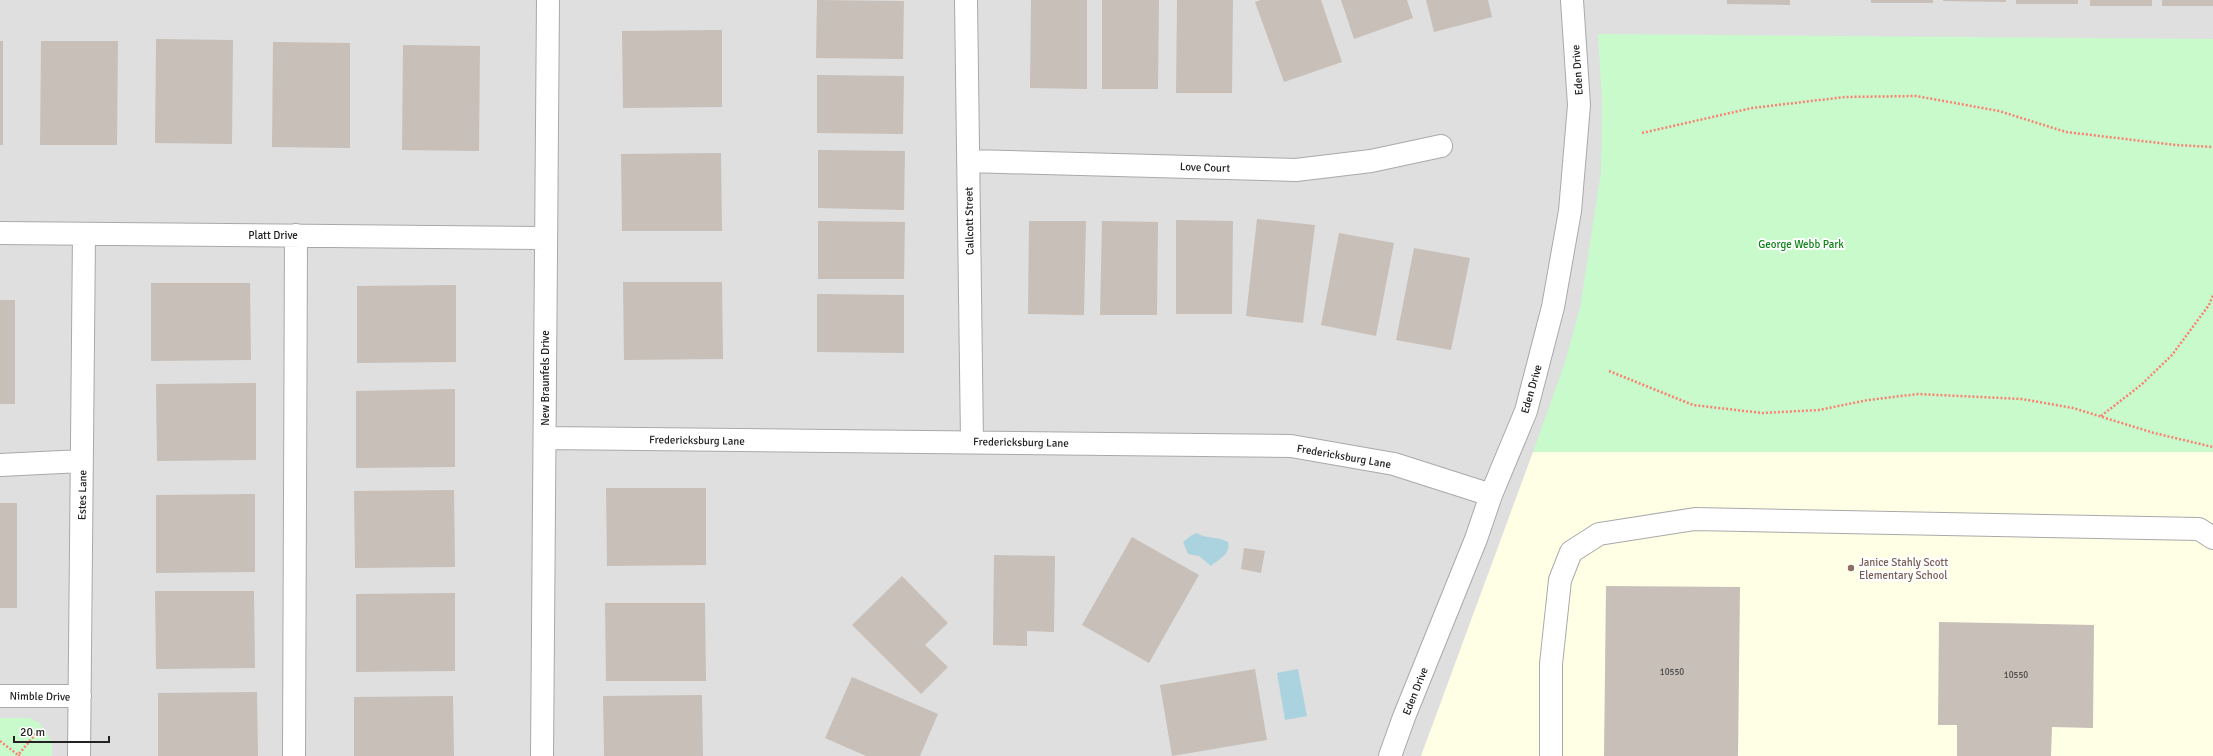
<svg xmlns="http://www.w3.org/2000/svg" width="2213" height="756" viewBox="0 0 2213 756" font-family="Signika,sans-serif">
	<rect width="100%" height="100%" fill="#f2efe9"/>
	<path fill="#e0dfdf" d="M0,0H2213V756H0Z"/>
	<path fill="#ffffe5" d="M1533,452H2213V756H1421Z"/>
	<path fill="#c8facc" d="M1598,34L2213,39V452H1533L1565,362L1580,308L1601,172L1602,100Z
		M0,718H30L39,723L52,742V756H0Z"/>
	<path fill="#aad3df" d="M1197,533C1208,540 1218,536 1228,542C1231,555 1218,559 1211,566L1199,556L1188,554L1183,542L1192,535Z
		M1298,669L1307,716L1285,720L1277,673Z"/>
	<path fill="#c7bfb8" d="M817,0L904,1L903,59L816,58Z
		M1031,0H1087V89L1030,88Z
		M1102,0H1159L1158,89H1102Z
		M1177,0H1233L1232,93H1176Z
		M1261,0H1321L1342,62L1284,82L1255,2Z
		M1341,0H1407L1413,18L1354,39Z
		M1426,0H1488L1492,17L1434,32Z
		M1727,0H1790V5L1727,4Z
		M1871,0H1933V3H1871Z
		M1943,0H2006V2L1943,1Z
		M2016,0H2078V4H2016Z
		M2090,0H2152V6H2090Z
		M2162,0H2213V6H2162Z
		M722,30V107L623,108L622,31Z
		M156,39L233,40L232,144L155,143Z
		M0,41H3V145H0Z
		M41,41H118L117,145H40Z
		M273,42L350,43V148L272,147Z
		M403,45L480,46L479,151L402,150Z
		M817,75L904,76L903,134L817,133Z
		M818,150L905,151L904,210L818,208Z
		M721,153L722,231H622L621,154Z
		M1257,219L1315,225L1303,323L1246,316Z
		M1176,220L1233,221L1232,314H1176Z
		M818,221L905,222L904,279H818Z
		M1029,221H1086L1084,315L1028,314Z
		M1102,221L1158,222L1157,315H1100Z
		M1339,233L1394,243L1376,336L1321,325Z
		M1414,248L1470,258L1451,350L1396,340Z
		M623,282H722L723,359L624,360Z
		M151,283H250L251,360L151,361Z
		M456,285V362L357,363V286Z
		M817,294L904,295V353L817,352Z
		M0,300H15V404H0Z
		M256,383V460L157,461L156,384Z
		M455,389V467L356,468V391Z
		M606,488H706V565L607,566Z
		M454,490L455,567L355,568L354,491Z
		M255,494V572L156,573V495Z
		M0,503H17V608H0Z
		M1132,537L1199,575L1149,663L1082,625Z
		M1244,548L1265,551L1261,573L1241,569Z
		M994,555L1055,556L1054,632L1027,631V646L993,645Z
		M902,576L948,623L925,645L948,667L921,694L852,625Z
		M1606,586L1740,587L1738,756H1604Z
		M155,591H254L255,668L156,669Z
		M455,593V671L356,672V594Z
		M605,603H705L706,681H606Z
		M1939,622L2094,625L2093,728L2052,727L2051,756H1957V725H1938Z
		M1255,669L1267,740L1172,756L1160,685Z
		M852,677L938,714L920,756H866L825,738Z
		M257,692L258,756H158V693Z
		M702,695L703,756H604L603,696Z
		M453,696L454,756H354V697Z"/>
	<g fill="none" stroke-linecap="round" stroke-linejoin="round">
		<defs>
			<path id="minor" d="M966,0L972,441
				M968,161L1296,170L1371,161L1441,146
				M0,233L546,238
				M545,438L1291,446L1394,464L1491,495
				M0,465L82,461
				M0,696H80
				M79,756L84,234
				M294,756L296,235
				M542,756L548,0
				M1390,756L1404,717L1476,539L1491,495L1526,411L1553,307L1570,211L1579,105L1572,0
				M1551,756V664L1560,580L1571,552L1599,534L1695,519L2199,529L2213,538"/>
		</defs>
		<use href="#minor" stroke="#a9a9a9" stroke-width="24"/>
		<path stroke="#fa8072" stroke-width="2.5" stroke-dasharray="2 2" stroke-linecap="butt" d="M1642,133L1752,108L1845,97L1916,96L1999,111L2066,132L2176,145L2213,147
			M1609,371L1693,405L1762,413L1819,410L1868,400L1918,394L2022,399L2073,408L2154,433L2213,447
			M2101,416L2141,385L2172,355L2209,305L2213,295
			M0,741L18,755
			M20,756L18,755L39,730"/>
		<use href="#minor" stroke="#fff" stroke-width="22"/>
	</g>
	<circle fill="#8d6e63" stroke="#fff" stroke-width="1.5" cx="1851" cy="568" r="4"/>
	<g text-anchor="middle" stroke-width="4" stroke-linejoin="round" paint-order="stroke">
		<g font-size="9" fill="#4b4948">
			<text x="1672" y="675">10550</text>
			<text x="2016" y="678">10550</text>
		</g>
		<g font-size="11" fill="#222" stroke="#fff">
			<text transform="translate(1577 70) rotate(-94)" y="4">Eden Drive</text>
			<text transform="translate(1205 167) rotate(2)" y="4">Love Court</text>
			<text transform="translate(969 221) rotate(-91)" y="4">Callcott Street</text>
			<text x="273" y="239">Platt Drive</text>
			<text transform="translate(545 378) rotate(-90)" y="4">New Braunfels Drive</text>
			<text transform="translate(1531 389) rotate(-74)" y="4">Eden Drive</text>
			<text transform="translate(697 440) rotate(1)" y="4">Fredericksburg Lane</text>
			<text transform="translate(1021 442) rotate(1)" y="4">Fredericksburg Lane</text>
			<text transform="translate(1344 456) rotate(10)" y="4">Fredericksburg Lane</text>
			<text transform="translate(82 495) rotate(-89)" y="4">Estes Lane</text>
			<text transform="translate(1415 691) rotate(-68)" y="4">Eden Drive</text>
			<text transform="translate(40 696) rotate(1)" y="4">Nimble Drive</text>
		</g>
		<g font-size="11" fill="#0c8416" stroke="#fff">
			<text x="1801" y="248">George Webb Park</text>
		</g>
		<g font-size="11" fill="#785e54" stroke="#fff" text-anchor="start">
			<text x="1859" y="566">Janice Stahly Scott<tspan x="1859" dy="13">Elementary School</tspan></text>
		</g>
	</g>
	<path d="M14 736v6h95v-6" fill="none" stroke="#222222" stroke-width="2"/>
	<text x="20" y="736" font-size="12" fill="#222222" stroke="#ffffff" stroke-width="3" paint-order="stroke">20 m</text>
</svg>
